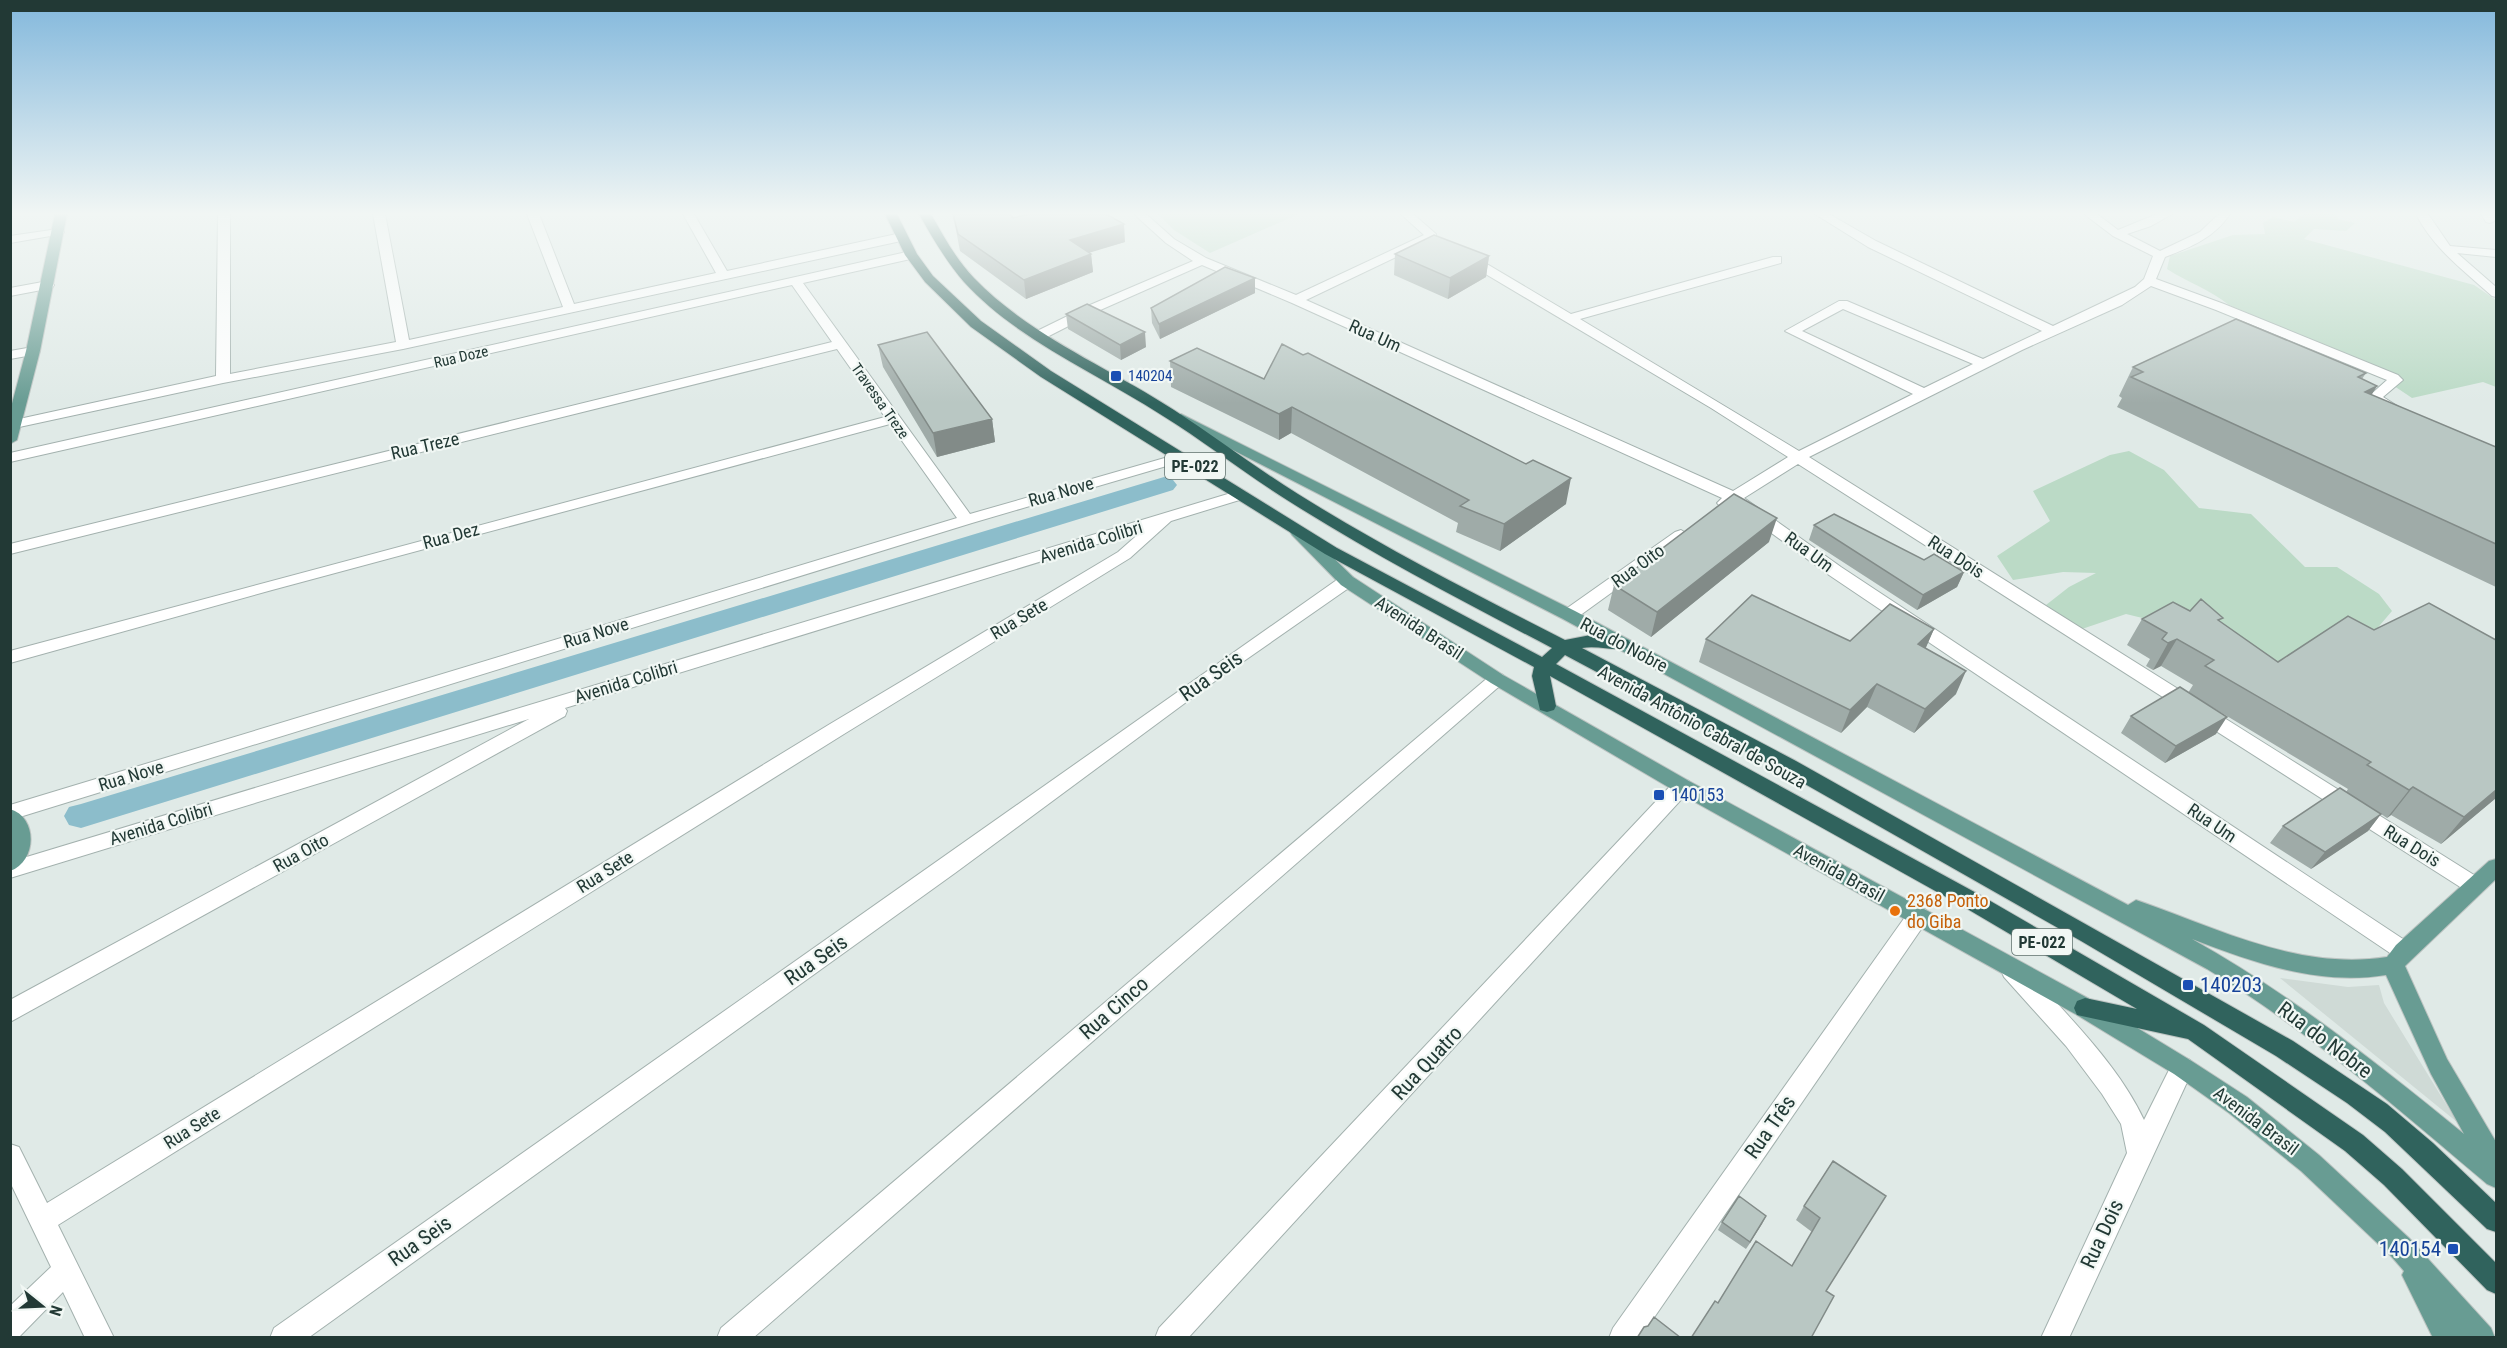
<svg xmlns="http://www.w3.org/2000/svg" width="2507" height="1348" viewBox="0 0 2507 1348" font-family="'Roboto Condensed',sans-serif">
	<rect width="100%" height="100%" fill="#e0eae7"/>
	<path fill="#cfdad6" d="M2280,978L2348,987L2379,985L2384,1003L2457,1122Z"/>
	<path fill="#bbdac6" d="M1158,214H1299L1210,253L1174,230Z
		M2304,214H2336L2338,219L2355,223L2346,231L2314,229L2304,239L2474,285L2496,300V387L2483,382L2412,398L2351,357L2229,305C2211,290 2187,282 2167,269L2170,256L2233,235L2265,234L2263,223L2273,217L2294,222Z
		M2129,451L2164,470L2199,508L2251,514L2305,567H2337L2379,594L2392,611L2369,638L2292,697L2163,623L2126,614L2082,629L2046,605L2069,587L2096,573L2063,572L2013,580L1997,556L2050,521L2033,491L2110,455Z"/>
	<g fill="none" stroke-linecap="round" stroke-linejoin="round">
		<path fill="#8cbdcb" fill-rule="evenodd" d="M1164,477L1173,480L1177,485L1173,490L81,828L69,825L64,816L69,807L81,804Z"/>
		<defs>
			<path id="minor" d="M218,214H230V374L396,342L373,214H385L409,340L563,307L527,214H539L574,304L716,273L683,214H694L727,271L901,233L907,237L901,241L403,349L223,383L10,429V421L216,376Z
				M1134,214H1146L1174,239L1206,258L1296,295L1424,235L1401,214H1413L1436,234V238L1306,300L1733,491L1788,457L1711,408L1462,260V254H1470L1571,314L1773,257H1781V263L1580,319L1799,451L1913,394L1785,331L1839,301H1847L1983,359L2042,331L1868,247L1815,214H1829L1876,241L2053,326L2135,287L2144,279L2153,256L2113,236L2084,214H2097L2118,230L2157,214H2172L2151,226L2127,234L2160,251L2200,232L2219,214H2230C2214,238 2191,247 2165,257L2156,279L2224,304L2398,375L2403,380L2383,397L2402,409L2400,412C2388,415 2376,406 2368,397L2387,380L2216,310L2151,286L2122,305L2022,350L1809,457L2482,880L2486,886L2482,892L2475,894L2468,892L1798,464L1744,498L1841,567L2412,945L2415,951L2412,957L2404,960L2396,957L1829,575L1733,505L1725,508L1720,506L1717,503L1722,498L1292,303L1202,265L1098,311L1045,338H1035L1033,335L1035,332L1090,305L1193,261L1166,243ZM1843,309L1973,364L1924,388L1802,331Z
				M2416,214H2428L2450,246L2496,250V257L2457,253L2496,287V297L2492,296C2463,270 2434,249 2416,214Z
				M2481,214H2493L2496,220L2490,223L2486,222Z
				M58,229L64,232L62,234L10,243V236Z
				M911,251L915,252V258L803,283L970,514L1182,453L1189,457L1187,460L972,523L10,820V805L957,518L890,424L272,590L10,663V651L885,417L837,349L10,554V544L832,342L792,285L10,462V453Z
				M48,281L54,285L52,288L10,296V288Z
				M33,347L40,351L38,354L10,359V351Z
				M1241,490L1246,492L1249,495L1246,498L1171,521L1130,558L844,734L58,1225L114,1338H85L63,1292L20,1336L10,1338V1306L51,1267L10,1182V1144L19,1147L47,1203L830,724L1118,552L1143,530L565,708L567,711L565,716L10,1022V1000L529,719L10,878V862Z
				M1681,530L1689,535L1687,538L1575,619H1563L1560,615L1563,611L1675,532Z
				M1347,576L1353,577L1355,581L1353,585L1208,686L955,873L308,1338H270L274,1328L1341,577Z
				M1497,673L1503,675L1506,679L1503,683L753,1338H717L721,1328L1491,675Z
				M1682,779L1689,781L1692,786L1689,791L1188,1338H1155L1159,1328L1675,781Z
				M1918,907L1926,910L1929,916L1926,922L1640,1338H1609L1613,1328L1910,910Z
				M2012,961L2020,963C2062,1010 2117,1062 2144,1120L2174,1060L2182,1057L2190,1060L2194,1067L2069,1338H2041L2127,1153L2121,1124L2102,1094L2066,1046L2004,977L2001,970L2004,963Z"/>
			<path id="major" d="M55,214H67L40,351L17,440L10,444V411L26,351Z
				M1181,414L1575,611L2128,905L2136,900C2218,928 2298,971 2387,957L2396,945L2489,861L2496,859V879L2405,966L2447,1059L2496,1142V1188L2487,1184C2397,1108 2308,1030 2207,969L1563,619L1176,421L1174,418L1176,415ZM2192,939C2255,963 2318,986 2386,975L2431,1074L2464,1134C2377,1063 2290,994 2192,939Z
				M1298,527L1304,529L1353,577L1503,675L1689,781L2093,1001L2190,1060L2247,1097L2319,1155L2409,1238L2491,1328L2495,1338H2433L2402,1275L2404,1271L2391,1256L2301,1171L2229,1113L2174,1074L2077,1015L1675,791L1491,683L1341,585L1292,535L1290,532L1292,529Z
				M10,809C38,817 37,862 10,871Z"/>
			<path id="highway" d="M885,214H897L917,254L933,276L981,321L1051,371L1337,548L1542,657L1552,648C1462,601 1372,554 1287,500C1244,473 1205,442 1163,416C1097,373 1018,341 964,282C946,261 933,239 919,214H931C944,237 956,259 974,278C1030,336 1108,367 1174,410C1216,437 1256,468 1298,494C1384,548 1475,594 1565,640L1596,634L1628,640L1631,644L1628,648C1615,652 1599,645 1582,648L1796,761L2293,1041L2387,1104L2433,1143L2496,1203V1232L2487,1229L2385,1132L2347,1103L2276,1056L2081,941L1782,771L1565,655L1556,664L1980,895L2204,1025L2363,1135L2402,1169L2496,1263V1294L2487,1290L2384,1185L2345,1151L2188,1039L2077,1015L2074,1008L2077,1001L2085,998L2137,1009L1964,907L1550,676L1556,706L1554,710L1547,712L1540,710L1532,676L1534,667L1325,554L1041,377L971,327L925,282L905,255Z"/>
		</defs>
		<use href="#minor" stroke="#a3b1ae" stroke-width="2"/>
		<use href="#major" stroke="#bdc4c2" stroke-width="2"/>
		<use href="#highway" stroke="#bdc4c2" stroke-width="2"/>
		<use href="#minor" fill="#fff" fill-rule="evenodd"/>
		<use href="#major" fill="#689c93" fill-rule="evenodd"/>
		<use href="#highway" fill="#30635d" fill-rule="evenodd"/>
	</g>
	<path fill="#9faba8" d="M953,214L1013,218L1125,242L1089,252L1091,254L1093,272L1026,299L960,251L956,230Z
		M1395,254L1489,256L1486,277L1448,299L1394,275Z
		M1255,278V293L1160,339L1152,323L1151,308Z
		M1066,314L1146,347L1121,360L1068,329Z
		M878,345L992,419L995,442L937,457L883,367Z
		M1170,361L1264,379L1566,504L1500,551L1456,532L1458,523L1291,433L1279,440L1171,387Z
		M2133,367L2366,373L2362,379L2377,386L2371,395L2496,447V587L2117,407L2122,398L2119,396Z
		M1814,525L1924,560L1964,572L1957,587L1917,610L1809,540Z
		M1769,542L1651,637L1608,610L1614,585Z
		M2190,611L2220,622L2278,662L2496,798L2441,844L2391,815L2387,818L2381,814L2368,831L2311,869L2270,843L2283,826L2346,792L2348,789L2192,695L2216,734L2165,763L2121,733L2131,716L2188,693L2193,685L2161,666L2153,670L2146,666L2150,659L2127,645L2142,619Z
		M1934,629L1925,649L1956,694L1914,733L1867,707L1841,733L1699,662L1706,639L1850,641Z
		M1833,1161L1826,1291L1718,1303L1792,1266L1812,1232L1796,1220L1804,1206Z
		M1766,1216L1746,1249L1718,1230L1722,1222Z"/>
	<path fill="#828b88" d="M1124,224L1125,242L1072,258L1070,240Z
		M1091,254L1093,272L1026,299L1024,280Z
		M1489,256L1486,277L1448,299L1450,278Z
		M1255,278V293L1160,339L1159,324Z
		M1145,332L1146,347L1121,360L1120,345Z
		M2377,386L2359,415L2365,392Z
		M1292,407L1291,433L1279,440V414Z
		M992,419L995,442L937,457L933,433Z
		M1571,478L1566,504L1500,551L1504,524Z
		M1777,518L1769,542L1651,637L1657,612Z
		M1964,572L1957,587L1917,610L1923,595Z
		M1934,629L1924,652L1918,644Z
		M2177,639L2161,666L2153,670L2168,643Z
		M1966,671L1956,694L1914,733L1925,709Z
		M1877,684L1867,707L1841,733L1850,710Z
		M2227,717L2216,734L2165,763L2176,746Z
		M2413,787L2391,815L2387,818L2409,790Z
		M2496,790V798L2441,844L2464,817Z
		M2381,814L2368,831L2311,869L2325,852Z
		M1766,1216L1762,1224L1746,1249L1750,1242Z"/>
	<path fill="#b9c7c3" stroke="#828b88" stroke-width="1.5" d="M953,214H1010L1013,218L1030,214H1106L1124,224L1070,240L1091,254L1024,280L958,234Z
		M1434,235L1489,256L1450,278L1395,254Z
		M1225,267L1255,278L1159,324L1151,308Z
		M1087,304L1145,332L1120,345L1066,314Z
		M2236,319L2366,373L2358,377L2377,386L2365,392L2496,447V544L2131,377L2143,372L2133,367Z
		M927,332L992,419L933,433L878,345Z
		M1282,344L1303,355L1308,353L1526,464L1533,460L1571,478L1504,524L1460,506L1469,500L1292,407L1279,414L1170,361L1197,348L1264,379Z
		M1734,494L1777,518L1657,612L1614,585Z
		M1834,514L1924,560L1934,554L1964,572L1923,595L1814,525Z
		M1752,595L1850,641L1890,604L1934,629L1918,644L1966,671L1925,709L1877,684L1850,710L1706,639Z
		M2201,599L2223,618L2218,620L2278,662L2348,616L2374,630L2429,603L2496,640V790L2464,817L2413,787L2409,790L2367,765L2371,762L2205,666L2214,660L2177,639L2168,643L2162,639L2167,633L2142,619L2173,602L2190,611Z
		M2180,687L2227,717L2176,746L2131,716Z
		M2340,788L2381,814L2325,852L2283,826Z
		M1833,1161L1886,1196L1826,1291L1834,1296L1811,1338H1691L1715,1301L1718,1303L1756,1241L1792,1266L1820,1218L1804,1206Z
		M1739,1196L1766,1216L1750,1242L1722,1222Z
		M1654,1317L1681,1338H1637L1644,1327L1648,1326Z"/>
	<linearGradient id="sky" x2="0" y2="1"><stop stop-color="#83b8dc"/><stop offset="0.53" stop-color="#f1f6f4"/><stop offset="1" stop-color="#f1f6f4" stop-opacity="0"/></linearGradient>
	<rect width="2507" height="403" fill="url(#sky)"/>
	<g fill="#1a4fb4" stroke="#f1f7f4" stroke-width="2">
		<rect x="1110" y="370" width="12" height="12" rx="3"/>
		<rect x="1653" y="789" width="12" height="12" rx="3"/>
		<rect x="2182" y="979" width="12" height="12" rx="3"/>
		<rect x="2447" y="1243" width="12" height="12" rx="3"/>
	</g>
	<circle fill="#e8710a" stroke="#f1f7f4" stroke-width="2" cx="1895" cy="911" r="6"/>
	<g text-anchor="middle" stroke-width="4.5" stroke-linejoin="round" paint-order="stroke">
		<g font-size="15" fill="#223935" stroke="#f1f7f4">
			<text transform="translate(461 357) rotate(-13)" y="5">Rua Doze</text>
			<text transform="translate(880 401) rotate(55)" y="5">Travessa Treze</text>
		</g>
		<g font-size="15" fill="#164399" stroke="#f1f7f4" text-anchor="start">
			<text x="1128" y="381">140204</text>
		</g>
		<g fill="#f1f7f4" stroke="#60726e" stroke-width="1.5">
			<rect x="1165" y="453" width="60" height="26" rx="4.5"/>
			<rect x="2012" y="929" width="60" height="26" rx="4.5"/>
		</g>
		<g font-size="16" font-weight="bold" fill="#223935">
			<text x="1195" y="472">PE-022</text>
			<text x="2042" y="948">PE-022</text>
		</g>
		<g font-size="18" fill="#223935" stroke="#f1f7f4">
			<text transform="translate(1375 336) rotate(24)" y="6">Rua Um</text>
			<text transform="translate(425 446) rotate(-13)" y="6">Rua Treze</text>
			<text transform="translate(1061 492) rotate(-16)" y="6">Rua Nove</text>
			<text transform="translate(451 536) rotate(-15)" y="6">Rua Dez</text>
			<text transform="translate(1091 542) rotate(-17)" y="6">Avenida Colibri</text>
			<text transform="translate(1809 552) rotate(36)" y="6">Rua Um</text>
			<text transform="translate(1956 557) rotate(33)" y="6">Rua Dois</text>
			<text transform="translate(1638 566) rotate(-36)" y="6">Rua Oito</text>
			<text transform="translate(1019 619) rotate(-31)" y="6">Rua Sete</text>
			<text transform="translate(1419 628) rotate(33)" y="6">Avenida Brasil</text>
			<text transform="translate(596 633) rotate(-17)" y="6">Rua Nove</text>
			<text transform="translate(1624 645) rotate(28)" y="6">Rua do Nobre</text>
			<text transform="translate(626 682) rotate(-17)" y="6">Avenida Colibri</text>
			<text transform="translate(1702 727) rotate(29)" y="6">Avenida Antônio Cabral de Souza</text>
			<text transform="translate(131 776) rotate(-17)" y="6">Rua Nove</text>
			<text transform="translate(2212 823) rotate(34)" y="6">Rua Um</text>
			<text transform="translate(161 824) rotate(-17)" y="6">Avenida Colibri</text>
			<text transform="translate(2412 846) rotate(32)" y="6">Rua Dois</text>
			<text transform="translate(301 853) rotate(-29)" y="6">Rua Oito</text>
			<text transform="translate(605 872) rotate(-32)" y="6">Rua Sete</text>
			<text transform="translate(1839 873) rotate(29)" y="6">Avenida Brasil</text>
			<text transform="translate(2256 1121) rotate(37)" y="6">Avenida Brasil</text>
			<text transform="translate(192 1128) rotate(-32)" y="6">Rua Sete</text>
		</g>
		<g font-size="18" fill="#164399" stroke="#f1f7f4" text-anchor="start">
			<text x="1671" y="801">140153</text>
		</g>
		<g font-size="18" fill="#c56008" stroke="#f1f7f4" text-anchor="start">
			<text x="1907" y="907">2368 Ponto<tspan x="1907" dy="21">do Giba</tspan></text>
		</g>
		<g font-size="21" fill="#223935" stroke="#f1f7f4">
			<text transform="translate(1211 676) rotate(-35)" y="7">Rua Seis</text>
			<text transform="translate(816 960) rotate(-35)" y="7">Rua Seis</text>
			<text transform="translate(1114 1008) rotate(-41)" y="7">Rua Cinco</text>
			<text transform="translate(2325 1040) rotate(37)" y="7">Rua do Nobre</text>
			<text transform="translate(1427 1063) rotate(-47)" y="7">Rua Quatro</text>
			<text transform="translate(1770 1127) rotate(-55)" y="7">Rua Três</text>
			<text transform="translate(2102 1234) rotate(-65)" y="7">Rua Dois</text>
			<text transform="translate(420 1241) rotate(-35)" y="7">Rua Seis</text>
		</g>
		<g font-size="21" fill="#164399" stroke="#f1f7f4" text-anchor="start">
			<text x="2200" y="992">140203</text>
			<text x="2441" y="1256" text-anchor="end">140154</text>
		</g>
	</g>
	<rect width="2507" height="1348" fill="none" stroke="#223935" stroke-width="24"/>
	<g transform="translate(42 1306) rotate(108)" stroke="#f1f7f4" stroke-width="4.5" paint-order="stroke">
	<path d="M0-4.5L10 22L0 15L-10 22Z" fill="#223935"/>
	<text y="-9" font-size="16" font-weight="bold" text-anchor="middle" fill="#223935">N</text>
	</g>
</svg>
